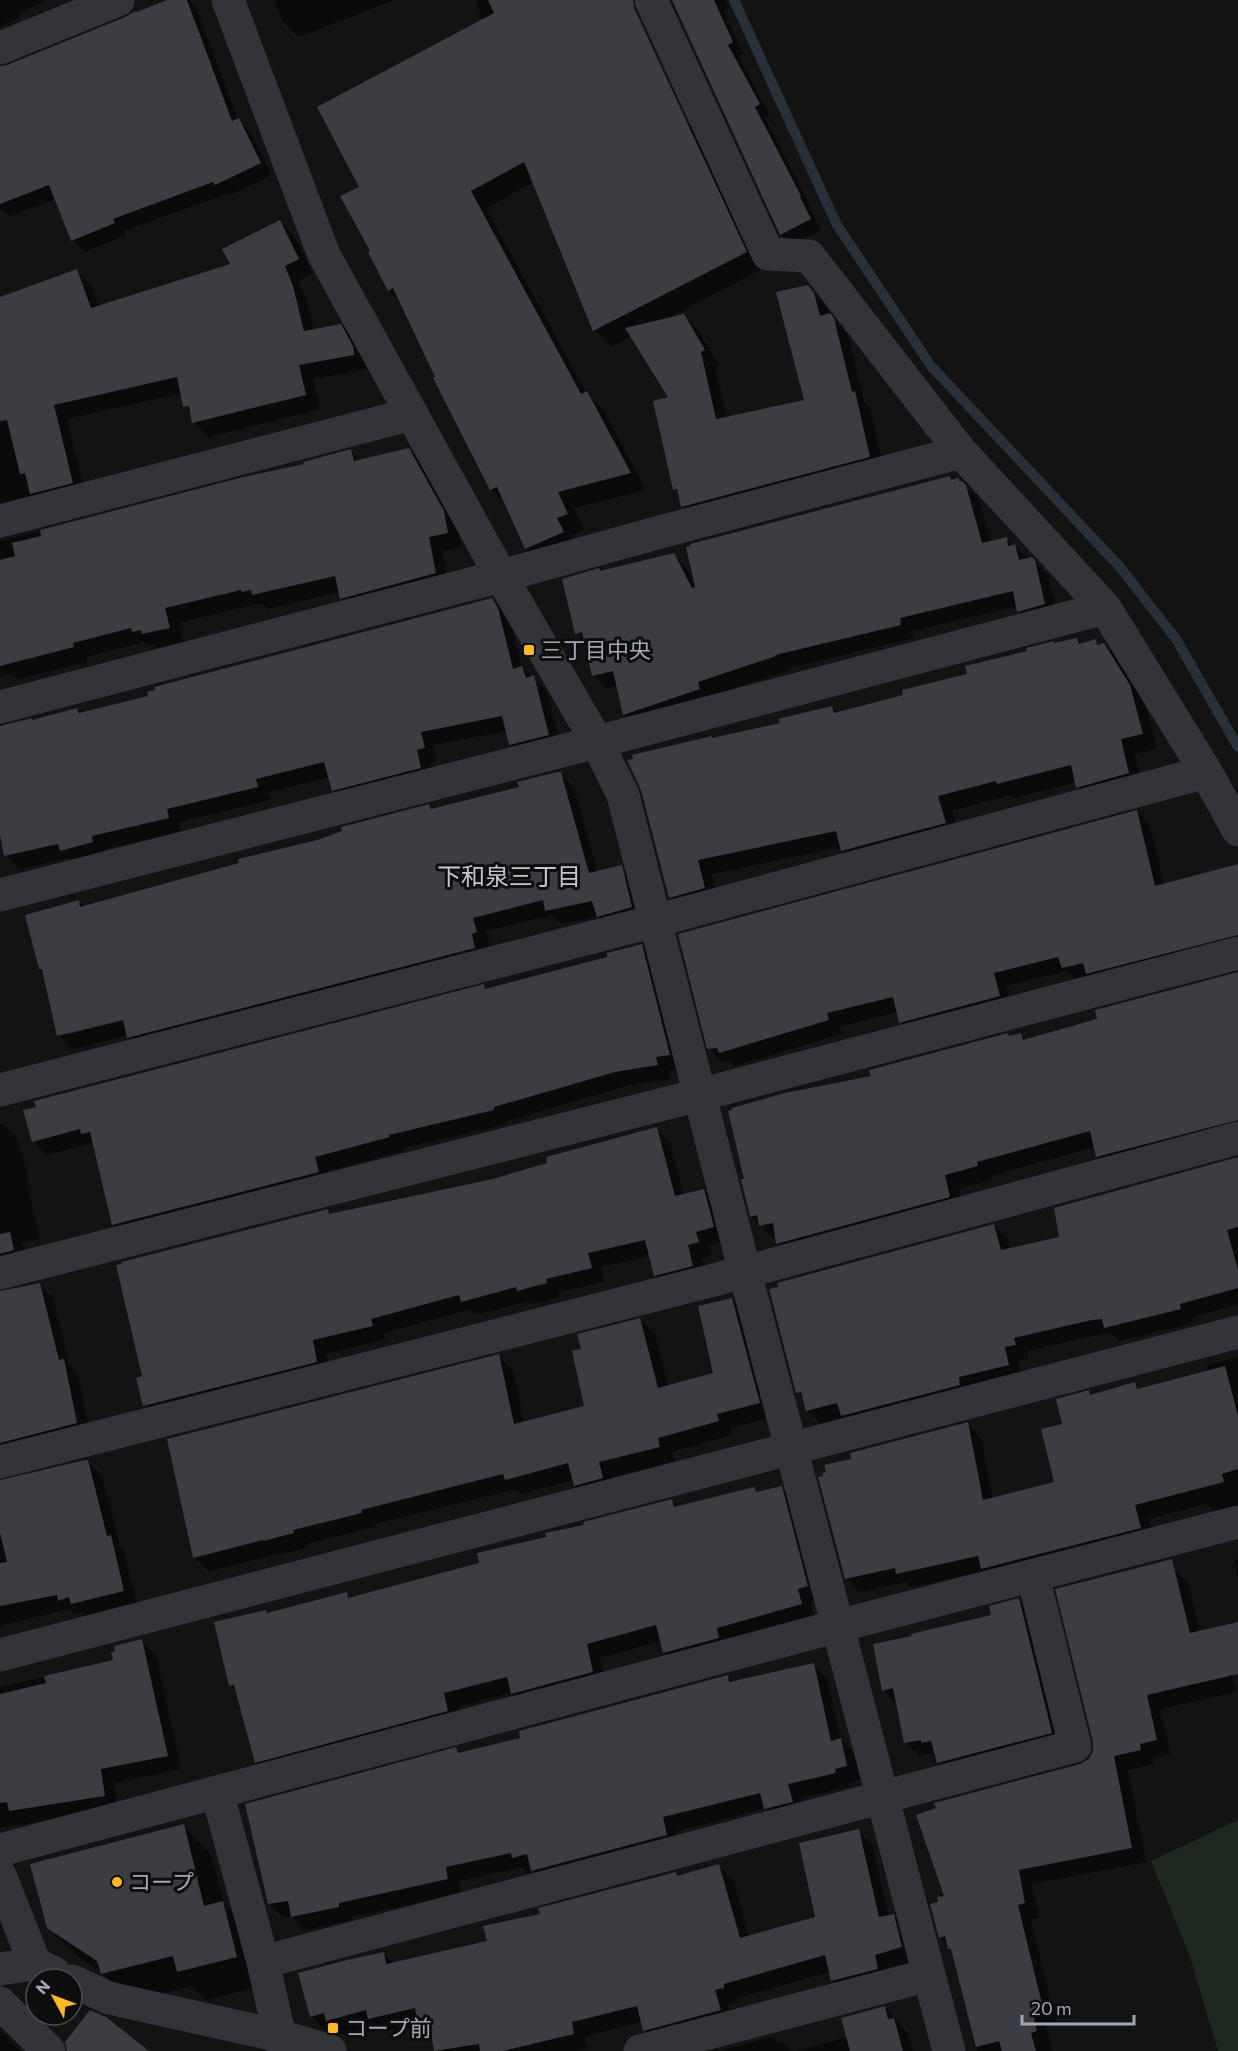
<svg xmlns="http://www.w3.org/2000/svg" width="1238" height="2051" viewBox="0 0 1238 2051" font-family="Commissioner,'Noto Sans JP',sans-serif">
	<rect width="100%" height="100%" fill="#131314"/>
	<path fill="#1e2720" d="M1238,1820V2051H1218L1190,1957L1151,1861Z"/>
	<path fill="#0007" fill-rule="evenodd" d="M0,0H47L18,14L20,17L0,26Z
		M171,0H189L196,7L238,120L250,132L272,175L228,196L226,194L124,231L126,235L85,252L73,240L56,199L10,216L0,208V69Z
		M274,0H394L299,37L282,20Z
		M476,0H615L693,154L686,121L700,135L762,269L667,319L683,315L698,330L719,365L715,367L727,418L805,401L807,286L822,302L828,309L830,315L848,335L864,402L870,407L884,471L697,521L683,506L680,495L675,489L670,398L632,336L611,347L595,330L534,182L486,208L587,394L603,409L646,490L574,508L584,530L573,535L579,549L543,565L526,549L506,504L491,489L401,302L389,290L372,252L361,187L482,21Z
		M673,0H725L729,8L724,11L743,54L738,56L770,116L765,118L811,208H810L821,230L792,245L781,234Z
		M280,222L294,236L313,273L298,281L307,301L314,331L340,326L355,340L366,361L368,369L313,379L320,409L208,437L194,422L192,413L184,406L182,393L67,419L86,497L0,524V298L76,270L91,285L99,307L232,264Z
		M409,450L423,464L457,527L462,547L442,551L450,588L356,612L341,598L340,592L267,609L263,604H256L179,623L183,642L158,648L154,644L148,646L144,642L86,657L87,662L18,679L12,674L0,676V541L244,479L306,465L351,451L361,461Z
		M949,478L953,481L958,480L979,500L991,542L1006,539L1028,559H1032L1048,575L1058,618L1032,625L1019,611L1018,606L912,631L914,638L788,668L789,670L711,696L638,727L625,714L618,686L607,689L594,675L586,643L576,633L601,573L673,555L687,569L694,583Z
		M491,599L505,613L511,623L522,668L547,691L562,748L524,758L510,744L507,731L433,745L437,761L430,763L434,781L346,803L333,790L330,777L268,792L270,800L179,822L181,831L104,849L105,855L74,863L69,858L19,869L6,855L0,829V727L33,721L77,709L82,714L150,697Z
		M1077,640L1082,645L1096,641L1100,646L1104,644L1119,659L1145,701L1157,749L1135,754L1143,788L1093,802L1078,787L1077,782L1013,798L1010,795L952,811L960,837L857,865L842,851L841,847L712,874L719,903L685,912L670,897L714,740L782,724L832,707L838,714L905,696L969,675L1055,644Z
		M560,774L574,788L598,873L621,867L635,881L645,921L612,930L598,916L561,924L552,915L486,931L490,946L485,948L488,962L142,1051L128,1035L73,1049L59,1035L44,973L40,969L79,902L85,908L241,864L429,806L433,810L520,788ZM130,1017V1019L67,1035V1032Z
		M1137,812L1150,825L1164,885L1238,865V950L1077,981L1067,971L1006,986L1012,1010L914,1036L900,1022L898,1012L839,1027L841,1034L734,1066L729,1061L722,1062L709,1048Z
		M641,945L655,959L683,1069L669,1071L671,1079L630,1085L507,1121V1124L402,1148L403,1151L328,1171L332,1186L127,1238L113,1224L94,1145L93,1143L47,1155L33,1142L484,986L488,990L608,958Z
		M1238,974V1136L1111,1170L1098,1156L1095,1147L990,1176L991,1180L958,1189L963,1210L791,1257L778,1243L777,1238L774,1239L752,1217L742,1180L872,1077L1008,1035L1011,1037L1021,1035L1026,1040L1099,1020Z
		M3,1124L17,1138L29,1179H26L40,1239L22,1243L27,1264L0,1275V1125Z
		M656,1129L670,1143L684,1196L704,1190L718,1204L727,1241L709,1245L711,1256L701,1259L706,1279L669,1289L655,1275L650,1256L601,1267L604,1282L559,1292L560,1297L532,1304L529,1301L476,1315L471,1309L384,1333L386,1339L325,1354L330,1375L158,1419L145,1405L144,1377L327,1211L332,1215L494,1180Z
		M1238,1159V1305L1192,1317L1194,1323L1119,1341L1111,1333H1106L1027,1351L1029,1358L1018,1361L1022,1379L821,1424L807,1410L805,1400L797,1392L994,1225L1008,1239L1010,1249L1061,1238Z
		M39,1284L53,1298L70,1367L78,1374L90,1437L0,1464V1293Z
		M732,1299L746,1314L773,1417L731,1428L732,1435L672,1452L674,1461L612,1477L616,1493L590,1500L575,1485L574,1480L521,1494L516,1489L375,1524V1527L307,1544V1548L279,1555L278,1554L209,1571L194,1557L498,1356L513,1370L524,1423L585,1407L582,1351L640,1320L655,1334L668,1387L715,1375Z
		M1238,1357V1510L1218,1516L1206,1504L1149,1519L1152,1534L911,1587L907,1582L860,1592L846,1578L853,1460L967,1424L981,1438L993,1499L1055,1483L1063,1425L1088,1397L1135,1385L1140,1389L1209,1372L1207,1365Z
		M88,1462L102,1476L120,1546L124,1551L137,1605L86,1617L81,1612L74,1614L69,1609L3,1625V1627L0,1628V1482Z
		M781,1488L795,1501L821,1600L810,1602L815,1617L678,1667L664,1653L661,1641L600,1658L606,1686L526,1707L511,1693L457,1707L461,1724L270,1776L256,1762L237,1692L231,1686L268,1615L346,1594L351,1599L481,1564L547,1538L672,1501L678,1507L754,1489L758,1493Z
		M1238,1559V1577L1234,1560Z
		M1173,1568L1188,1582L1200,1632L1225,1644L1236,1692L1160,1709L1171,1754L1153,1758L1154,1764L1128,1770L1146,1862L1032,1884L1039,1917L1031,1920L1056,2022L1046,2024L1052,2051H978L954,1953L940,1937V1903L1080,1766L1089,1761Z
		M1019,1600L1032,1613L1065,1746L951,1776L938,1763L932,1753L919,1756L906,1743L896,1703L883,1690L913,1638L993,1616Z
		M142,1641L156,1655L181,1769L114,1783L119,1809L0,1828V1687L115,1661Z
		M813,1665L827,1679L841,1740L855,1754L861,1780L848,1783L849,1787L801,1798L806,1816L780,1822L766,1808L677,1831L681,1849L546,1885L532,1870L527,1872L523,1867L459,1881L461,1893L352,1917V1920L306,1930L292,1916L284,1918L270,1904L456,1749L461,1754L522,1740L727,1677L733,1682Z
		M183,1826L211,1854L224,1904L250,1931L264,1985L206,2000L192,1986L131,2001L102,1972L77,1956L48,1927Z
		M858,1831L872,1845L889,1916L893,1915L907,1930L916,1961L888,1969L891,1983L847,1995L832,1981L830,1972L737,1998L738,2002L728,2004L734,2024L659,2044L644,2030L642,2022L585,2036L588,2048L575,2051H436L434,2043L420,2029L419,2024L383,2032L376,2025L342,2034L335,2027L325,2030L311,2016L384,1954L394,1965L488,1943L541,1915L675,1873L679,1877L718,1865L733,1880L749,1937L817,1918Z
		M885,2007L908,2034L913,2051H796L847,2037Z
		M0,2030L1,2032L20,2051H0Z
		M772,2037L777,2043L782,2042L791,2051H720Z"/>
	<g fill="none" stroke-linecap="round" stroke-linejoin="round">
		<path stroke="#283139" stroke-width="10" d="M734,0L837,225L931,366L1119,566L1176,639L1238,747"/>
	</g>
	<path fill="#3c3d42" d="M167,0H187L232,121L239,118L261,163L215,185L213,182L113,219L115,223L71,241L49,185L0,204V66L7,65L125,17L132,13L137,11V12Z
		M488,0H633L634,8L747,252L593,331L524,162L471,191L581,394L587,391L631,473L558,492L568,514L557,518L564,532L525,549L497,487L490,490L433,378L435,377L393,288L388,291L368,252L370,251L340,196L359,187L317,107L494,13Z
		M672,0H714L733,42L728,45L760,104L755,107L801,196L800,197L811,219L780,235Z
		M280,220L299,259L285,266L293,286L304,331L341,324L353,346L354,355L299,365L306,395L192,423L189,406L183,407L177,377L54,405L73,483L30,494L25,473L20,474L7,420L0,421V297L77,269L91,308L230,264L222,249Z
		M808,285L814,293L820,316L830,313L834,318L852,392L855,391L870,457L681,507L677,489L673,490L653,401L668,397L625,328L684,314L705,350L701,352L716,419L804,400L776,292Z
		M409,448L444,511L448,533L429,537L436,573L340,599L335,576L252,595L251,590L242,592L241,590L165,608L170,628L142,634L141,630L132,632L131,628L73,643L74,647L0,666V560L15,556L12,543L41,536L40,530L243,477L304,464L303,462L351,449L354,461Z
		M950,476L951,480L959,478V481H962L966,485L982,543L1007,537L1008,546L1015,544L1019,560L1032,557L1035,560L1045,604L1017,612L1013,591L900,618L901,625L775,655L776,656L698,682L700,689L623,715L613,671L592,676L582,632L575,634L562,579L599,568L600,571L674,553L692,588L695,587L686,547L690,546V544Z
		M492,598L498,608L513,669L522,666L526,678L534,675L549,735L509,745L502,716L421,732L425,748L417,750L421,768L332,791L324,762L256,779L258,787L167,809L169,818L92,836L93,842L60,851L58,844L4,856L0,835V726L32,718V720L77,708L79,713L148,696L147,692L155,690L154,687Z
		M1077,638L1079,644L1096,639L1097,645L1104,643L1130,685L1143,734L1121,739L1129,773L1076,788L1071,765L997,784L996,781L938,796L946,823L841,851L836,831L698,860L705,888L669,898L641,790L627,760L633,759L632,755L712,736V738L780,723L778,719L832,706L834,713L903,695L902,690L967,674L965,666L1027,651L1026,648L1054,641V643Z
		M557,772H561L589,873L622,865L632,907L597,917L592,901L545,911L543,900L473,918L477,932L472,934L475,948L127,1038L123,1020L57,1036L42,969H39L25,915L79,900L80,907L239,863L238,859L317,840L342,831L341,827L429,804L431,809L519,787L517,782Z
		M1137,810L1155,886L1238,864V935L1086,974L1083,963L1062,968L1058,957L994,973L1000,996L899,1023L893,997L827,1013L829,1020L719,1053L717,1048L707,1049L678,934Z
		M642,944L670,1055L656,1057L658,1065L615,1072L494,1107V1110L389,1135L390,1137L315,1157L319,1172L112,1225L90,1132L81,1134L80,1129L32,1142L23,1110L36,1107L34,1101L484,984L485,989L607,957V953Z
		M1238,972V1120L1096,1157L1090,1131L977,1162L978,1166L945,1175L950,1197L776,1244L773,1223L759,1226L757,1215L750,1217L741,1179H744L728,1111L732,1110V1108L785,1093L871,1076L869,1070L1008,1033L1009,1036L1021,1033L1023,1040L1097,1019L1095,1010Z
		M657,1127L675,1196L704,1189L714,1227L696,1232L699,1242L688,1245L693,1266L654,1276L645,1240L588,1253L592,1268L546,1279L547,1283L517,1291L516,1287L461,1302L459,1295L371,1319L373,1326L313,1340L317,1362L143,1406L136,1378L142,1376L116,1265L122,1264L121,1262L328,1209L329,1214L493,1179L547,1163L546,1157Z
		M1238,1157V1227L1227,1230L1238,1270V1288L1180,1304L1181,1309L1104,1328L1102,1319L1092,1320L1014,1338L1016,1345L1005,1347L1009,1365L959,1377L960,1385L841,1416L837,1403L806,1411L801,1392L796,1393L769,1289L778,1287L777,1283L994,1224L1001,1250L1059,1237L1054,1208Z
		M10,1232L14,1250L0,1254V1234Z
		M40,1283L59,1360L64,1359L77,1423L0,1443V1291Z
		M732,1298L760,1403L717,1414L719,1421L658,1438L660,1447L599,1462L603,1478L574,1486L568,1463L505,1480L503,1474L361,1510L362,1513L293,1530L294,1533L263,1541V1540L193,1558L167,1439L499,1354L514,1424L584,1406L572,1351L581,1349L577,1334L640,1318L658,1388L713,1373L698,1306Z
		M1225,1366L1238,1416V1469L1222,1474L1224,1482L1135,1505L1141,1528L981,1569L978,1556L896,1574L895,1568L845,1579L818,1477L823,1476L822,1473L826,1472L824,1465L851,1459L850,1453L968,1422L983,1500L1054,1482L1041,1429L1062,1424L1056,1399L1089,1390L1090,1395L1135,1382L1137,1389Z
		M85,1460H88L107,1536L111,1535L124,1591L71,1604L69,1597L58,1601L57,1595L0,1606V1563L7,1562L0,1533V1480Z
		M782,1486L808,1586L798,1589L802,1604L717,1628L719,1638L663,1653L656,1625L587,1644L593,1672L511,1694L507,1677L444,1693L448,1711L255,1763L234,1685L229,1686L214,1622L266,1610L267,1613L347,1592L348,1598L479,1563L477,1553L546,1537L545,1533L584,1525L583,1522L672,1499L674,1507L754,1487L756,1492Z
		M1172,1559L1190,1633L1238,1622V1674L1147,1695L1157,1740L1140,1744L1141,1750L1114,1756L1132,1848L1019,1870L1025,1903L1018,1905L1043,2008L1032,2010L1037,2031L1031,2033L1036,2051H1002L999,2041L976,2047L951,1949H948L945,1936L939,1938L930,1904L938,1902L937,1897L944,1896L916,1815L936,1808L934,1803L1080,1764L1089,1759L1093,1751V1742L1055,1589Z
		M1019,1598L1052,1733L937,1763L931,1741L921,1743V1740L904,1743L893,1688L882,1691L873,1644L912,1636L911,1634L991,1615L989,1606Z
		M142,1639L168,1756L101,1769L105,1796L9,1811L7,1802L0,1803V1694L46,1683L44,1676L113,1660L111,1652L115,1651L114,1646Z
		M814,1663L831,1741L841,1738L847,1766L835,1769L836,1773L788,1784L793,1802L764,1809L760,1793L663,1817L667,1835L531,1871L527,1854L512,1858L511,1853L446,1867L448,1879L339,1903V1907L291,1917L288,1901L268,1904L245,1804L456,1747L458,1753L520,1738L519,1731L728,1675L729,1682Z
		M184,1824L204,1906L223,1901L237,1957L177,1972L173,1956L101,1974L97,1961L47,1928L30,1864Z
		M859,1829L879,1917L894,1914L902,1947L875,1955L878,1969L831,1981L825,1955L724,1984V1988L715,1990L721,2010L643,2031L637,2006L572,2022L574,2034L503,2051H480L479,2044L434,2051L430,2028L419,2030L415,2008L368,2019L366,2010L326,2021L324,2013L310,2017L298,1973L347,1960L384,1952L386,1964L487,1941L483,1926L540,1914L538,1908L676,1872L677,1876L719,1864L740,1938L815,1917L799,1843Z
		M885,2006L888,2019L894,2018L903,2051H850L841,2018Z
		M90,2010L106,2017L149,2051H67L65,2042Z"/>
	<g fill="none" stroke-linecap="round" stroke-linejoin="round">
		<path stroke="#33343a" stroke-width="33" d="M228,0L324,255L501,576L597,742L623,795L745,1272L949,2051
			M651,0L768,254L809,256L961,452
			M0,48L118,0
			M0,521L412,414
			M0,707L501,576L660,532L961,452L1105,608L1206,772L1238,830
			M0,895L597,742L1105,608
			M0,1090L655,921L1206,772
			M0,1273L699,1095L1238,953
			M0,1462L745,1272L1238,1138
			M0,1655L1238,1332
			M217,1792L263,1962L283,2051
			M0,1850L838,1626L1238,1522
			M0,1875L35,1964
			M263,1962L1075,1746L1033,1576
			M0,1969L35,1964L53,1972
			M72,1981L109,1998L280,2036L330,2051
			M0,2003L49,2051
			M640,2051L929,1975"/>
	</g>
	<g fill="#febb21" stroke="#0e0e0f" stroke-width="2">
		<rect x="523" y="644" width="12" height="12" rx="3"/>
		<circle cx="117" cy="1882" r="6"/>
		<rect x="327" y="2022" width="12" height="12" rx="3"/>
	</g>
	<g text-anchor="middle" stroke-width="6" stroke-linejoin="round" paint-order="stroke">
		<g font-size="22" fill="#a3a8b6" stroke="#0e0e0f" text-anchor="start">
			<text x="541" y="658">三丁目中央</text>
			<text x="129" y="1890">コープ</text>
			<text x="345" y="2036">コープ前</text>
		</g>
		<g font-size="24" fill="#c4c7d2" stroke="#0e0e0f">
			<text x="509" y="885">下和泉三丁目</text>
		</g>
	</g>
	<g transform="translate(54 1997) rotate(311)"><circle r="28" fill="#0e0e0f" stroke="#4a4c52" stroke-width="1.5"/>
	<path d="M0-4.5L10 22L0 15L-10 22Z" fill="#febb21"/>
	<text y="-9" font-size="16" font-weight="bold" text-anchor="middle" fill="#a3a8b6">N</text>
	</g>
	<path d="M1022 2015v9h112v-9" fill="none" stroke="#a3a8b6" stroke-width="3"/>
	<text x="1031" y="2015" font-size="18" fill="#a3a8b6" stroke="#0e0e0f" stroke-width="4.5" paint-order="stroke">20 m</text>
</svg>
